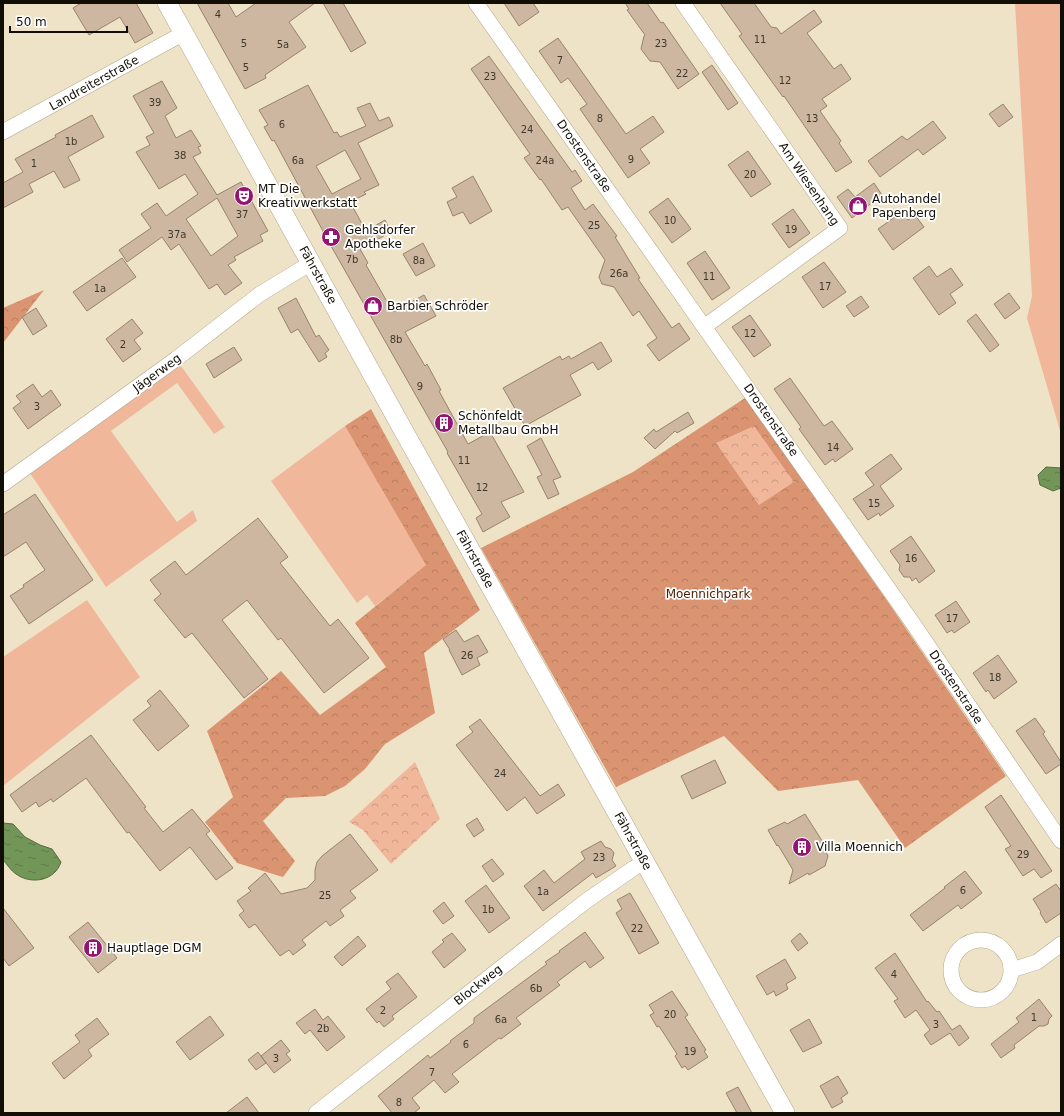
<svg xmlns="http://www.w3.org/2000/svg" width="1064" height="1116" viewBox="0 0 1064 1116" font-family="'DejaVu Sans',sans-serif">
	<defs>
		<pattern id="forest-crowns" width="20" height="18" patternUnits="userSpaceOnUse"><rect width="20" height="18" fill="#da9472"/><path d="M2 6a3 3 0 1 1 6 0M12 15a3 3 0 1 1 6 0" fill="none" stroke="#ba7e61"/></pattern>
		<pattern id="park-crowns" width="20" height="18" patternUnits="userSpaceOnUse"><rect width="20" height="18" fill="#f0b79b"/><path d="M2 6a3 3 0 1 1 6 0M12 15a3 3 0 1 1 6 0" fill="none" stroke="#cd9c84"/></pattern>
		<pattern id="water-ripples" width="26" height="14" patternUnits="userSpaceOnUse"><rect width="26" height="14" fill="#729658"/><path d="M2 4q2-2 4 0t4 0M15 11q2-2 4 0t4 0" fill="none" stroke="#5c7947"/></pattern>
	</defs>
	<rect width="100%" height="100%" fill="#eee3c6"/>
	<path fill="#f0b79b" d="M1015,3H1061V434L1027,318L1032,296Z
		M176,359L225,427L214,434L177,383L111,431L177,522L193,510L197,521L106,587L26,467Z
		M345,426L427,565L375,606L367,595L357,603L271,481Z
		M87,600L140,677L3,786V657Z"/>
	<path fill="url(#forest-crowns)" d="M44,290L3,343V308Z
		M745,398L888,602L1006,776L905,848L858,780L778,791L724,736L616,787L481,548L633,472Z
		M371,409L480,610L424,653L435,713L385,744L365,769L345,786L325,796L286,798L263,821L295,861L283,877L237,863L205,822L233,797L207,731L281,671L320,715L386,667L355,623L426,565L345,426Z"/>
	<path fill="url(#park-crowns)" d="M754,426L794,482L759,505L716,443Z
		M415,762L440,819L391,864L363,830L349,822Z"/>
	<path fill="url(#water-ripples)" stroke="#556d3f" d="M1046,467L1061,468V488L1053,491L1040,485L1038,475Z
		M3,823L13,824L25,837L40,845L52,849L61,862C55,881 31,885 16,874C11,871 7,864 3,860Z"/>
	<path fill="#cdb7a0" stroke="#97836d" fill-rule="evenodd" d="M81,3H136L153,33L135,43L120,17L89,35L73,8Z
		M197,3H228L236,17L256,3H315L289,22L306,47L265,75L266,78L245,89Z
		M323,3H343L366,43L351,52Z
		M504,3H533L539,12L519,26Z
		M625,3H647L661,23L663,22L699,74L678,89L660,62L650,61L641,49L644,36L645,35L627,10L629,9Z
		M720,3H754L771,27L777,28L781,34L814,10L822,22L807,33L834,69L841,64L851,79L822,99L827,106L820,111L841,141L839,143L852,162L836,172L784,96L783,97L739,36L742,34Z
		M558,38L626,134L653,116L664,132L640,149L650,163L628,178L580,109L587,104L568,78L561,83L539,51Z
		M489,56L572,172L575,170L582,181L571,188L585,210L593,204L617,236L615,237L640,278L638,279L672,328L679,323L690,339L659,361L647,345L657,338L639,311L633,316L614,287L602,284L599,277L605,260L568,207L562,210L541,179L540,180L524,158L530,154L471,69Z
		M712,65L738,103L728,110L702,72Z
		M162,81L177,108L165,116L176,138L191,130L201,146L198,147L201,153L193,157L217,195L241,182L268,231L260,235L263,241L234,257L236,260L228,265L242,283L225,295L217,284L209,289L179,244L171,250L162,237L127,262L119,250L151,228L141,214L157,203L166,216L198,194L185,174L159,189L136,152L150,145L146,137L154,133L133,96ZM217,198L238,236L211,256L186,219Z
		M308,85L334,133L337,132L340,137L366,126L357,108L370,103L379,121L389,117L393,126L358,143L379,185L364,192L366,194L350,202L366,231L385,220L391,232L360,249L368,263L366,265L393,312L424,295L436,316L405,332L425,366L427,364L441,390L439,391L468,444L490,432L524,492L501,502L510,517L483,532L476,518L482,514L475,502L447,453L448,452L331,246L274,140L272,141L264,127L268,125L259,110ZM345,150L361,179L332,194L316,166Z
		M1003,104L1013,117L999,127L989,114Z
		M92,115L104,137L68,157L80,180L64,188L54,171L29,184L33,192L3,208V183L23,172L15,159L56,137L55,135Z
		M933,121L946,138L923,155L918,149L880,177L868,161L902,136L907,140Z
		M748,151L771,184L751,197L728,165Z
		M473,176L492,211L470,224L463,212L453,216L447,202L457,197L452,188Z
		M874,183L882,195L852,218L837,197L848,189L855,197Z
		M668,198L691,229L672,243L649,212Z
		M793,209L810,233L789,248L772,224Z
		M902,212L908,220L915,215L924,227L893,250L878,229Z
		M423,243L435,266L416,276L403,254Z
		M705,251L730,288L712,300L687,263Z
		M122,258L136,277L87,311L73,292Z
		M824,262L846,292L823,308L802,277Z
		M929,266L937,277L951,268L963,285L950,294L956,303L939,315L913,278Z
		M1009,293L1020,308L1005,319L994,304Z
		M861,296L869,307L854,317L846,306Z
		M296,298L316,337L319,335L329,350L325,353L327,357L319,362L298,329L291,333L278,308Z
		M36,308L47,326L33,335L22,317Z
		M976,314L999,345L990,352L967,321Z
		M750,315L771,345L754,357L732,327Z
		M132,319L143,333L134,340L141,349L123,362L106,339Z
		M601,342L612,361L598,370L593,362L570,375L581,395L525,426L503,388L560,356L562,360L569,356L571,359Z
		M234,347L242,360L214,378L206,364Z
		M790,378L824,426L832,421L853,449L835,462L833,459L825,465L799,429L801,427L774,389Z
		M33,384L42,397L51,390L61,405L28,429L13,408L21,402L16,396Z
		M688,412L694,423L677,433L675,431L655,449L644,438L654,429L656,432Z
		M541,438L561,477L553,480L559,494L548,499L537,477L542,475L527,446Z
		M891,454L902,469L880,486L894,506L880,516L879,513L868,520L853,499L874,485L865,473Z
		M35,494L93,580L29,624L10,596L24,587L23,585L45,570L26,542L3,557V515Z
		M258,518L288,557L280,563L330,626L338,619L369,658L324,693L281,638L278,640L247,600L222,620L268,679L244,698L192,633L185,638L154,600L161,594L150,580L175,561L186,575Z
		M911,536L935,571L919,583L916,578L912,581L910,577H904L899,570L900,565L890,551Z
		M956,601L970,622L954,633L952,630L947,633L935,615Z
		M456,630L464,642L478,635L488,652L477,658L480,665L462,675L449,650H450L443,639Z
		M998,655L1017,682L994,699L988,690L986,692L973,673Z
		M160,690L189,726L158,751L133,720L151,706L147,701Z
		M1035,718L1045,732L1043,734L1061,762V764L1046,774L1016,731Z
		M480,719L540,796L558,784L565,795L537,814L525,797L507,811L456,745L473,732L469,727Z
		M91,735L146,807L144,808L163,832L192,809L210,831L206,834L233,868L216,880L190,847L160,871L129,832L127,833L86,778L53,802L51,799L39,807L36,802L22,812L10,795Z
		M715,760L726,783L692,799L681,776Z
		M1001,795L1052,871L1041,878L1034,869L1023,876L1005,849L1011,846L985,807Z
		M805,814L826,847L824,848L828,856L825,866L809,875L808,873L789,884L793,870L778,845L777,846L768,830L785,822L787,824Z
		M477,818L484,830L474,837L466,825Z
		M350,834L378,870L350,891L356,898L340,910L344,916L330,926L326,921L302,940L306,945L293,955L289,950L280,956L255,924L249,928L239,915L244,911L237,901L251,891L248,888L265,873L281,894L307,888L315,880V870L317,862L322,856Z
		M601,841L605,847L611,849L614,853L612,860L616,866L596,878L593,873L543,911L524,886L544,870L554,883L585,859L581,852Z
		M492,859L504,874L493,882L482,866Z
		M965,871L982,893L961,909L958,905L923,931L910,915L945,888L944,887Z
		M1056,884L1061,891V913L1046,923L1040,913L1041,912L1033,899Z
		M486,885L510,918L489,933L465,901Z
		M630,893L659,943L639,954L616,913L622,909L617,900Z
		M444,902L454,916L443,924L433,911Z
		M3,908L34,948L9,966L3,958Z
		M88,922L117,958L98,973L69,937Z
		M585,932L604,958L590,968L585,961L557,982L560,985L516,1018L521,1024L501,1039L499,1038L452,1074L459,1082L445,1093L434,1080L412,1098L420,1108L414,1113H392L378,1096L428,1055L430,1058L451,1042L450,1041L474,1023V1018L547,964L545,962L560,952L559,951Z
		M452,933L466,950L444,968L432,952L444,942L442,940Z
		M800,933L808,943L798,951L791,941Z
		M358,936L366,946L342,966L334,957Z
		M895,953L927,1002L928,1001L937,1012L939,1011L952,1030L960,1025L969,1038L959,1046L950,1033L931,1045L924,1035L930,1030L916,1010L905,1018L894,1001L898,999L875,968Z
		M785,959L796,978L786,984L788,989L776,996L774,991L767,995L756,976Z
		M398,973L417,997L392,1016L394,1019L384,1027L379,1021L377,1023L366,1009L391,989L386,982Z
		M672,991L688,1015L685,1017L706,1050L704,1051L708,1057L688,1070L685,1066L682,1068L675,1056L677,1054L659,1026L657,1027L650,1015L654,1013L649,1005Z
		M1039,999L1052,1016L1049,1019L1048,1024L1044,1026H1039L1014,1045L1015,1048L1001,1058L991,1044L1019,1022L1016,1018Z
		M315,1009L323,1020L328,1016L345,1037L327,1051L310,1030L305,1034L296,1023Z
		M210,1016L224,1035L190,1060L176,1042Z
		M97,1018L109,1034L88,1050L92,1056L64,1079L52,1063L80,1042L75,1035Z
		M809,1019L822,1043L803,1052L790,1030Z
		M281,1040L290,1051L286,1054L291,1060L274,1073L261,1056Z
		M258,1052L266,1063L256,1070L248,1060Z
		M838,1076L848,1093L841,1098L843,1102L832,1108L820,1086Z
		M738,1087L752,1113H737L726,1093Z
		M247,1097L259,1113H226Z"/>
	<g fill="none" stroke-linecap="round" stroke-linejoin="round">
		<defs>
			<path id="minor" d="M476,3L912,622L1061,841
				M683,3L840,228L704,327
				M3,132L184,33
				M3,484L176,359L260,294L311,263
				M951 970a30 30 0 1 1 60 0a30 30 0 1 1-60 0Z
				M1012,970L1037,962L1061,944
				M316,1113L586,901L634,868L645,862"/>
			<path id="tertiary" d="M167,3L402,428L785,1113"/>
		</defs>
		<use href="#minor" stroke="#b1a68b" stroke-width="16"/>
		<use href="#tertiary" stroke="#b1a68b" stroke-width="20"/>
		<use href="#minor" stroke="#fff" stroke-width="15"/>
		<use href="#tertiary" stroke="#fff" stroke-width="19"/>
	</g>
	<defs>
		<symbol id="theatre-disc" viewBox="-11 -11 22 22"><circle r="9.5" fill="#921571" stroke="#fff"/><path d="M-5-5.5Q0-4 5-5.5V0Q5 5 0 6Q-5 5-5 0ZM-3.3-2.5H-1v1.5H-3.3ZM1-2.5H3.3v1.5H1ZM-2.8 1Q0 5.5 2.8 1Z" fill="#fff"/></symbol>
		<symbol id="shop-disc" viewBox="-11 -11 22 22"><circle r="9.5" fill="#921571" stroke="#fff"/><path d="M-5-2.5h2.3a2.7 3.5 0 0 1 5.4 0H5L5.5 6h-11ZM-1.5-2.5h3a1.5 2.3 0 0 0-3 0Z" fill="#fff"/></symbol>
		<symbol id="pharmacy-disc" viewBox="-11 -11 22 22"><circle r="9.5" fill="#921571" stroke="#fff"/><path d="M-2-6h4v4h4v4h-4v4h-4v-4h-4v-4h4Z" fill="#fff"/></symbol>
		<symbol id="building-disc" viewBox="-11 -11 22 22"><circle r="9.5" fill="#921571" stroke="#fff"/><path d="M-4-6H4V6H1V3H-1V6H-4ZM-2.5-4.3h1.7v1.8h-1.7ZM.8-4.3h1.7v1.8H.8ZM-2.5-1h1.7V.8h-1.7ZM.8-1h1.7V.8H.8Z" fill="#fff"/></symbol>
	</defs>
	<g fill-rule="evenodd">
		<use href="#theatre-disc" x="233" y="185" width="22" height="22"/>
		<use href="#shop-disc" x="847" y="195" width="22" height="22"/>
		<use href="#pharmacy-disc" x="320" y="226" width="22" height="22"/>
		<use href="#shop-disc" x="362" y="295" width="22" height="22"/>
		<use href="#building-disc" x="433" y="412" width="22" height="22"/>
		<use href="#building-disc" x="791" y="836" width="22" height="22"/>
		<use href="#building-disc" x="82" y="937" width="22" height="22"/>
	</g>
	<g text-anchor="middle" stroke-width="3.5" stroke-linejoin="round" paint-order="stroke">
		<g font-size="10" fill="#40382c">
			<text x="218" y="18">4</text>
			<text x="760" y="43">11</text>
			<text x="244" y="47">5</text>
			<text x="661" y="47">23</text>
			<text x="283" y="48">5a</text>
			<text x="560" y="64">7</text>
			<text x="246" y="71">5</text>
			<text x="682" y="77">22</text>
			<text x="490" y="80">23</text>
			<text x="785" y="84">12</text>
			<text x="155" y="106">39</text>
			<text x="600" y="122">8</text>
			<text x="812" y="122">13</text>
			<text x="282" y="128">6</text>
			<text x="527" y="133">24</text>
			<text x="71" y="145">1b</text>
			<text x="180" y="159">38</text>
			<text x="631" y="163">9</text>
			<text x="298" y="164">6a</text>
			<text x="545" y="164">24a</text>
			<text x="34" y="167">1</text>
			<text x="750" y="178">20</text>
			<text x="242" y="218">37</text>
			<text x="670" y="224">10</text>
			<text x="594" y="229">25</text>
			<text x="791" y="233">19</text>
			<text x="177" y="238">37a</text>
			<text x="352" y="263">7b</text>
			<text x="419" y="264">8a</text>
			<text x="619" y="277">26a</text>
			<text x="709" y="280">11</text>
			<text x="825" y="290">17</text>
			<text x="100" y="292">1a</text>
			<text x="750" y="337">12</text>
			<text x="396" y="343">8b</text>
			<text x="123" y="348">2</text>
			<text x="420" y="390">9</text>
			<text x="37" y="410">3</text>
			<text x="833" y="451">14</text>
			<text x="464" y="464">11</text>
			<text x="482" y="491">12</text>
			<text x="874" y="507">15</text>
			<text x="911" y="562">16</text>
			<text x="952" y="622">17</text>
			<text x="467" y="659">26</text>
			<text x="995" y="681">18</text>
			<text x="500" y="777">24</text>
			<text x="1023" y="858">29</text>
			<text x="599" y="861">23</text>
			<text x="963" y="894">6</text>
			<text x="543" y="895">1a</text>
			<text x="325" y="899">25</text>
			<text x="488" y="913">1b</text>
			<text x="637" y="932">22</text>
			<text x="894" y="978">4</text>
			<text x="536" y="992">6b</text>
			<text x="383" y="1014">2</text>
			<text x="670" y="1018">20</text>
			<text x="1034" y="1021">1</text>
			<text x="501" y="1023">6a</text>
			<text x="936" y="1028">3</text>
			<text x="323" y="1032">2b</text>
			<text x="466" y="1048">6</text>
			<text x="690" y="1055">19</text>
			<text x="276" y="1062">3</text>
			<text x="432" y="1076">7</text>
			<text x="399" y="1106">8</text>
		</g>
		<g font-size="12" fill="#110e05" stroke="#fff">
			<text transform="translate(94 83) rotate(-29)" y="4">Landreiterstraße</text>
			<text transform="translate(584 156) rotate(55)" y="4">Drostenstraße</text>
			<text transform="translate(809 184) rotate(56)" y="4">Am Wiesenhang</text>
			<text transform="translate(318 275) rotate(61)" y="4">Fährstraße</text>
			<text transform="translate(157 373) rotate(-36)" y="4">Jägerweg</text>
			<text transform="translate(771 420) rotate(55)" y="4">Drostenstraße</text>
			<text transform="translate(475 559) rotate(61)" y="4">Fährstraße</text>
			<text transform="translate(956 687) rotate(56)" y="4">Drostenstraße</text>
			<text transform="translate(633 841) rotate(61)" y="4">Fährstraße</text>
			<text transform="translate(478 985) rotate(-38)" y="4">Blockweg</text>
		</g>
		<g font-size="12" fill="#110e05" stroke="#fff" text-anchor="start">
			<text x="258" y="193">MT Die<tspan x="258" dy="14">Kreativwerkstatt</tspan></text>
			<text x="872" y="203">Autohandel<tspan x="872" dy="14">Papenberg</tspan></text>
			<text x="345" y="234">Gehlsdorfer<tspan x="345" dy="14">Apotheke</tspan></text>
			<text x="387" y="310">Barbier Schröder</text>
			<text x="458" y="420">Schönfeldt<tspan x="458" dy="14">Metallbau GmbH</tspan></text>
			<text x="816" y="851">Villa Moennich</text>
			<text x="107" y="952">Hauptlage DGM</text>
		</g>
		<g font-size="12" fill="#4d2107" stroke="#fff">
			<text x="708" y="598">Moennichpark</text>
		</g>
	</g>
	<rect width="1064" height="1116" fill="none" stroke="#110e05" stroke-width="8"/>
	<path d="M10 26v6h117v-6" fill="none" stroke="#110e05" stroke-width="2"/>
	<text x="16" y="26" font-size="12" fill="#110e05" stroke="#ffffff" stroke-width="3" paint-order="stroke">50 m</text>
</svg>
